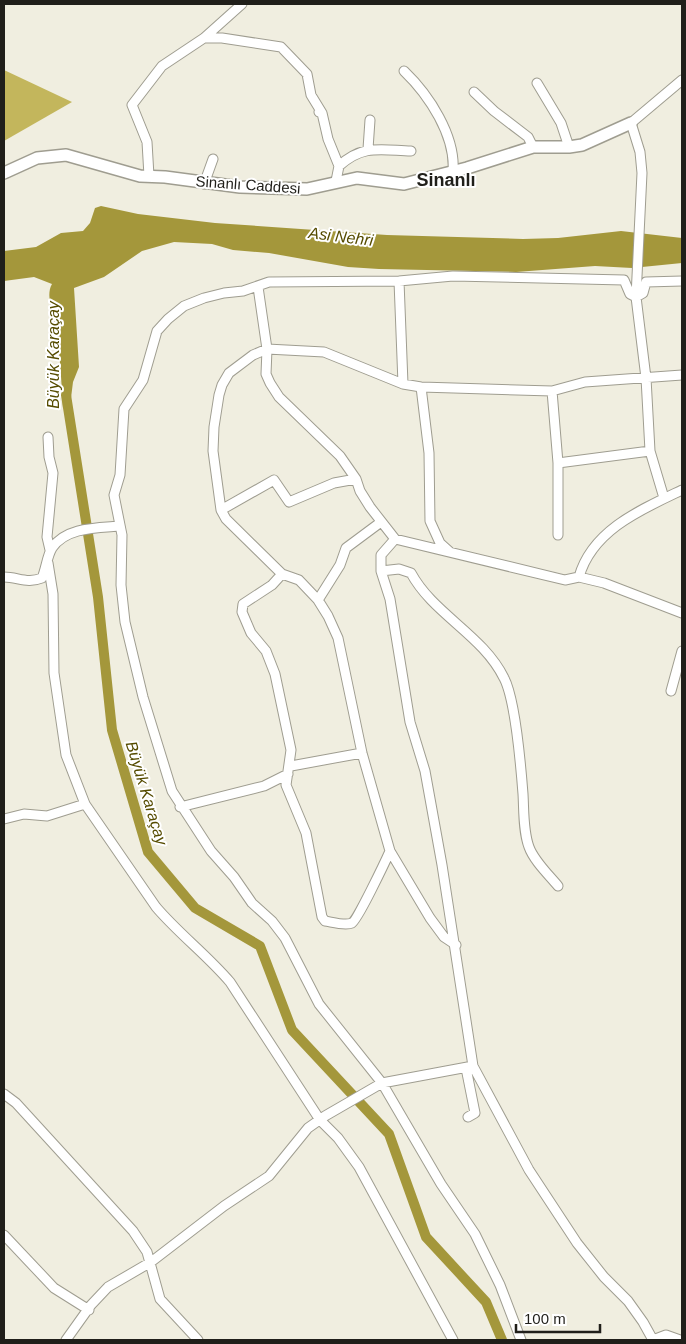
<svg xmlns="http://www.w3.org/2000/svg" width="686" height="1344" viewBox="0 0 686 1344" font-family="Helvetica,sans-serif">
	<rect width="100%" height="100%" fill="#f0eee0"/>
	<path fill="#c3b65c" d="M4,70L72,102L4,141Z"/>
	<path fill="#a4973b" d="M101,206L138,214L215,223L387,235L523,239L558,238L621,231L682,238V263L632,268L595,266L516,272L379,269L348,267L269,253L233,250L212,244L174,242L142,251L104,277L74,288L79,367L73,382L70,406L63,408C61,377 60,345 53,315C50,306 47,292 52,284L34,277L4,281V251L36,247L61,233L83,231L90,223L95,208Z"/>
	<g fill="none" stroke-linecap="round" stroke-linejoin="round">
		<path stroke="#a4973b" stroke-width="10" d="M66,395L98,597L112,730L148,852L195,908L260,946L292,1030L389,1134L426,1237L486,1302L502,1340"/>
		<defs>
			<path id="minor" d="M204,38H222L281,47L307,74L311,95L322,113
				M404,71C429,95 456,136 453,172
				M537,83L561,123L569,147
				M474,92L494,111L528,137L533,147
				M319,112L322,113L328,139L339,166L336,181
				M368,149L370,120
				M339,166C363,144 381,150 411,151
				M149,176L147,142L132,105L162,66L204,38L242,4
				M204,184L213,159
				M399,281L403,384
				M258,287L267,349L266,374L270,383L279,397L340,456L356,479L360,491L370,507L395,539
				M421,387L429,453L430,521L440,543L450,552
				M552,391L558,463V535
				M48,437L49,457L53,473L47,537L50,550
				M558,463L650,451
				M664,498L650,451L646,378L636,297L642,173L640,152L631,123L682,80
				M221,510L274,480L289,502L334,483L356,479
				M48,563L53,594L54,673L66,755L85,804L156,907C179,934 207,955 230,982L320,1120L338,1138L359,1167L453,1340
				M381,571L399,569L411,573C433,614 483,635 504,678C515,699 521,768 523,794C524,810 523,831 529,847C534,861 549,875 558,886
				M282,574L272,585L243,604L242,612L251,633L266,651L275,674L291,750L286,785L306,833L322,917L325,921C332,922 345,926 352,923C357,921 386,860 390,851
				M4,577C18,577 27,584 42,578C46,569 47,556 52,548C66,527 97,528 120,526
				M579,577L604,583L682,613
				M318,600L340,565L346,548L381,522
				M671,691L682,651
				M291,766L362,753
				M180,807L264,786L288,774
				M4,819L24,814L47,816L85,804
				M456,945L444,937L430,918L390,851L362,753L338,638L328,616L318,600L299,580L282,574L226,519L221,510L213,451L214,427L219,395L222,385L229,373L253,355L267,349L324,352L403,384L421,387L552,391L585,382L682,375
				M466,1068L475,1113L468,1117
				M4,1094L16,1103L133,1231L147,1252L160,1299L198,1340
				M4,1235L54,1288L89,1310
				M66,1340L91,1305L108,1287L151,1262L224,1206L269,1176L308,1128L325,1116L382,1083L473,1066
				M521,1340L500,1285L475,1234L441,1184L382,1083L319,1004L285,938L272,921L252,903L234,877L211,851L172,791L143,697L125,622L121,585L122,535L114,495L120,475L124,409L143,380L157,331L168,319L184,306L204,298L224,293L243,291L269,282L399,281L453,276L624,280L630,294L636,297L643,293L646,282L682,281
				M653,1340L643,1322L628,1301L604,1277L577,1243L529,1170L473,1066L442,865L425,771L410,722L390,599L381,571V555L395,539L565,580L579,577C592,530 642,509 682,490
				M653,1340L666,1335L680,1340"/>
			<path id="major" d="M4,173L37,158L66,155L140,176L165,177L240,187L307,189L357,178L404,184L467,168L533,147H569L582,145L631,123"/>
		</defs>
		<use href="#minor" stroke="#9f9d90" stroke-width="11"/>
		<use href="#major" stroke="#9f9d90" stroke-width="14"/>
		<use href="#minor" stroke="#fff" stroke-width="9"/>
		<use href="#major" stroke="#fff" stroke-width="11"/>
	</g>
	<g text-anchor="middle" stroke-width="4" stroke-linejoin="round" paint-order="stroke">
		<g font-size="15" fill="#201f1a" stroke="#fff">
			<text transform="translate(248 185) rotate(4)" y="5">Sinanlı Caddesi</text>
		</g>
		<g font-size="16" font-style="italic" fill="#564c01" stroke="#fff">
			<text transform="translate(341 236) rotate(7)" y="6">Asi Nehri</text>
			<text transform="translate(53 355) rotate(-90)" y="6">Büyük Karaçay</text>
			<text transform="translate(147 793) rotate(73)" y="6">Büyük Karaçay</text>
		</g>
		<g font-size="18" font-weight="bold" fill="#201f1a" stroke="#fff">
			<text x="446" y="186">Sinanlı</text>
		</g>
	</g>
	<rect width="686" height="1344" fill="none" stroke="#201f1a" stroke-width="10"/>
	<path d="M516 1324v8h84v-8" fill="none" stroke="#201f1a" stroke-width="2.5"/>
	<text x="524" y="1324" font-size="15" fill="#201f1a" stroke="#ffffff" stroke-width="4" paint-order="stroke">100 m</text>
</svg>
